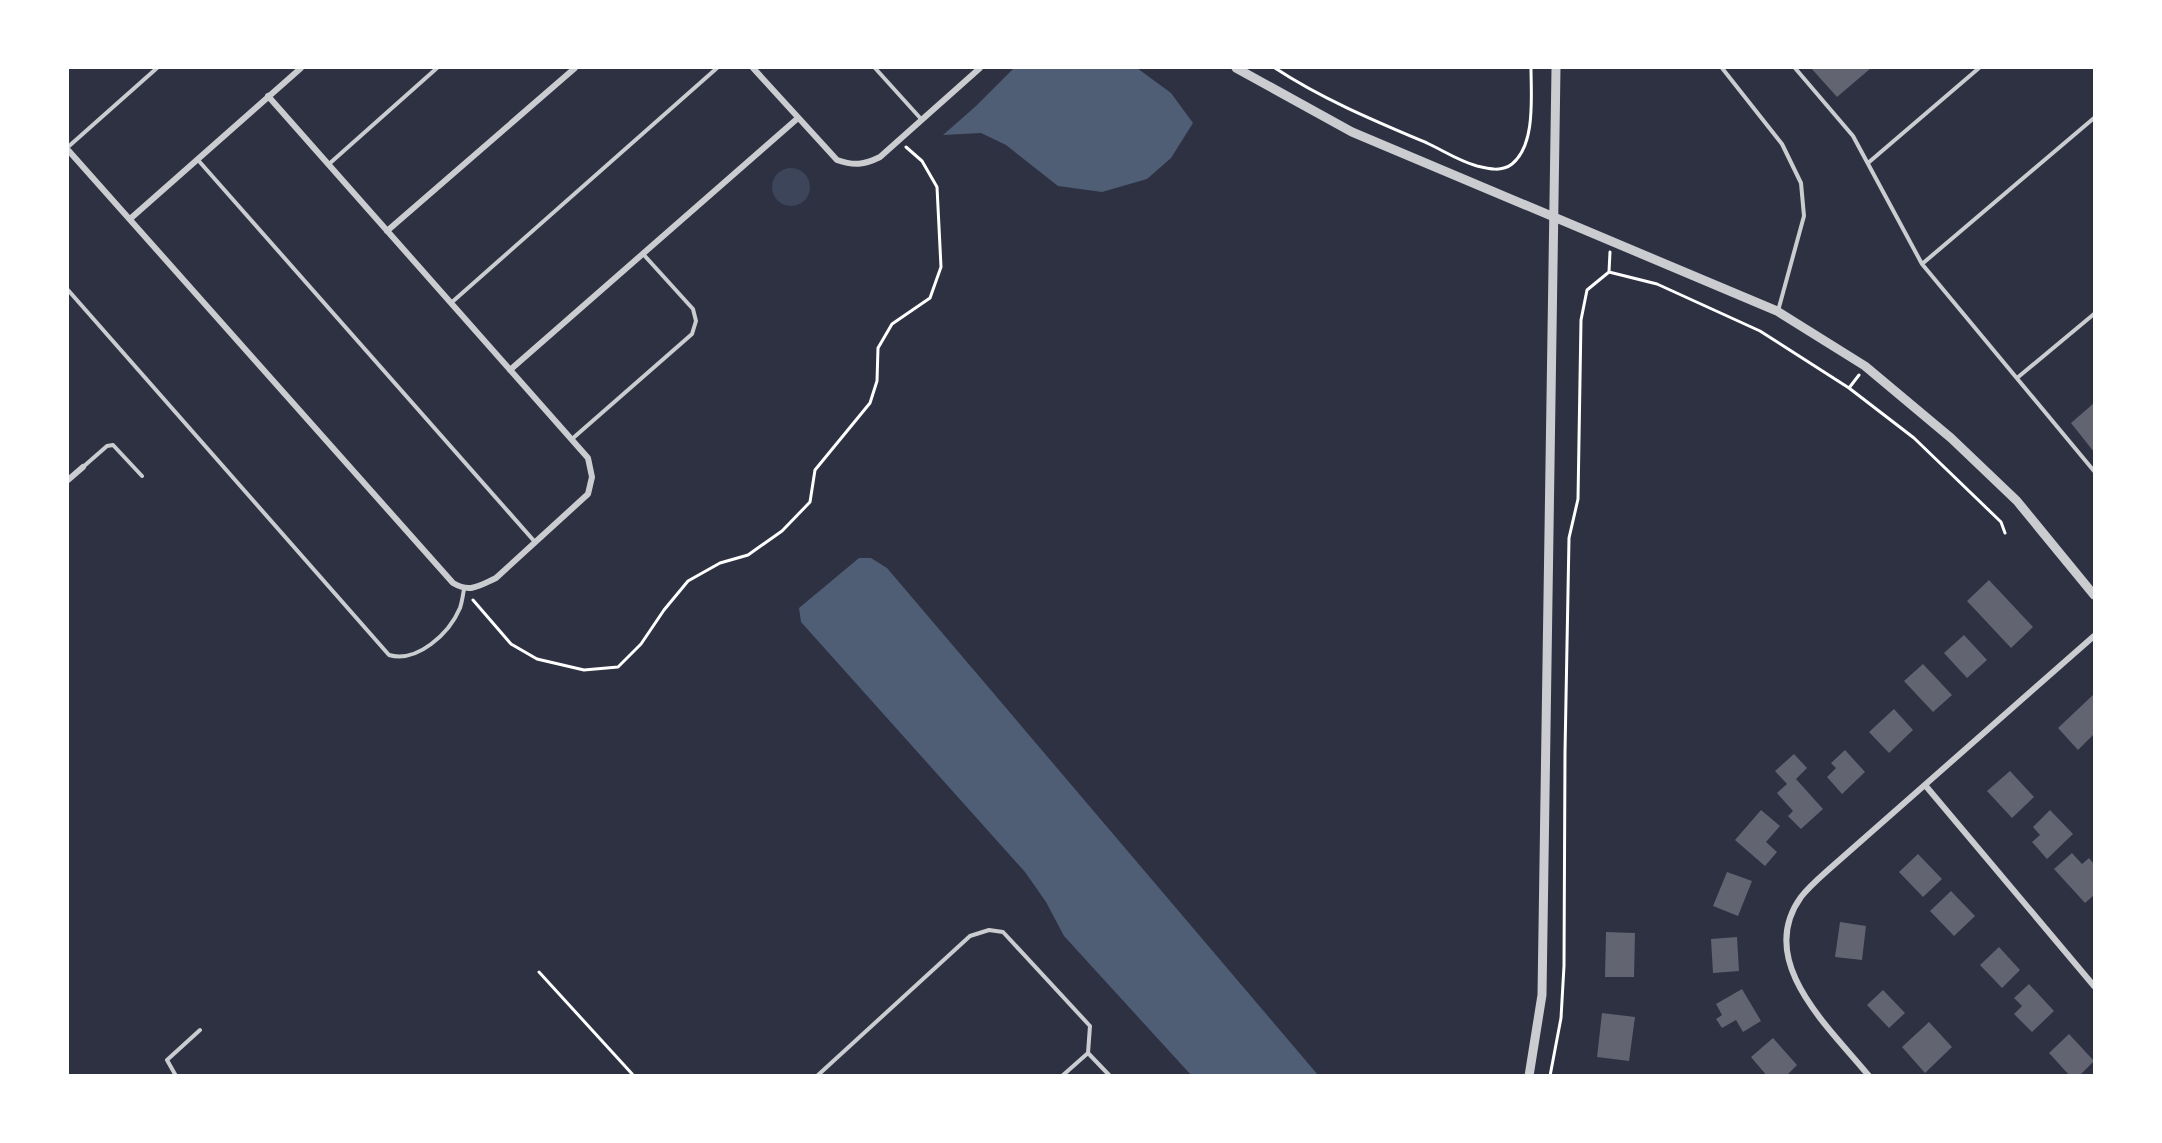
<svg xmlns="http://www.w3.org/2000/svg" width="2162" height="1143" viewBox="0 0 2162 1143" font-family="'DejaVu Sans',sans-serif">
	<rect width="100%" height="100%" fill="#2d3142"/>
	<path fill="#3c4559" d="M772 187a19 19 0 1 1 38 0a19 19 0 1 1-38 0Z"/>
	<path fill="#4f5d75" d="M1014,68H1137L1171,93L1193,123L1171,158L1147,179L1102,192L1058,186L1006,145L981,133L943,135L976,106Z
		M859,558H871L887,568L1318,1075H1191L1064,936L1046,902L1025,872L801,622L799,608Z"/>
	<path fill="#626471" d="M1811,68H1871L1837,97Z
		M2094,403V452L2071,423Z
		M1989,580L2033,627L2011,648L1967,601Z
		M1964,635L1987,660L1967,678L1944,653Z
		M1923,664L1952,695L1933,712L1904,681Z
		M2094,694V734L2078,750L2058,728Z
		M1894,709L1913,730L1889,753L1869,732Z
		M1845,750L1865,772L1842,794L1827,777L1836,768L1831,763Z
		M1794,754L1807,768L1796,779L1823,809L1801,829L1788,816L1793,811L1777,793L1787,784L1775,771Z
		M2010,771L2034,797L2012,818L1987,791Z
		M1761,810L1780,826L1766,842L1777,852L1765,866L1735,840Z
		M2050,810L2073,834L2047,859L2032,842L2040,835L2033,827Z
		M2072,853L2082,864L2089,858L2094,864V895L2085,903L2054,869Z
		M1918,854L1942,879L1923,897L1899,872Z
		M1727,872L1752,881L1738,916L1713,906Z
		M1951,891L1975,916L1954,936L1930,911Z
		M1840,922L1866,926L1862,960L1835,957Z
		M1606,932L1635,933L1634,977H1605Z
		M1737,937L1739,971L1713,973L1711,939Z
		M1999,947L2020,970L2002,988L1980,965Z
		M2029,984L2054,1011L2032,1032L2014,1014L2022,1006L2014,998Z
		M1742,989L1761,1021L1743,1032L1736,1020L1722,1028L1716,1019L1722,1015L1716,1004Z
		M1883,990L1905,1013L1889,1028L1867,1005Z
		M1602,1013L1635,1017L1629,1061L1597,1057Z
		M1929,1022L1952,1047L1925,1073L1902,1047Z
		M2069,1034L2094,1061L2079,1076H2070L2049,1053Z
		M1773,1038L1797,1065L1786,1076H1767L1751,1057Z"/>
	<g fill="none" stroke-linecap="round" stroke-linejoin="round">
		<path stroke="#fff" stroke-width="3" d="M1275,68C1322,99 1375,121 1427,143C1444,151 1459,161 1477,166C1489,169 1502,172 1512,164C1536,145 1531,95 1531,68
			M1609,272L1610,252
			M1849,388L1859,375
			M473,600L511,644L537,659L584,670L618,667L641,644L664,610L688,581L720,563L748,555L782,531L810,502L815,470L870,403L877,381L878,348L892,324L930,298L941,267L937,187L922,161L906,147
			M539,972L634,1076
			M1550,1076L1561,1018L1564,966L1565,752L1569,538L1578,499L1581,320L1587,290L1609,272L1657,284L1760,331L1849,388L1914,438L2001,522L2005,533"/>
		<path stroke="#caccd0" stroke-width="4" d="M875,68L922,120
			M1722,68L1782,144L1801,183L1804,216L1778,311
			M1795,68L1853,136L1922,264L2094,471
			M68,147L157,68
			M198,160L535,542
			M1868,163L1979,68
			M329,164L437,68
			M1922,264L2094,118
			M68,290L389,655C417,663 449,634 460,608C462,602 463,595 464,589
			M451,303L717,68
			M2017,378L2094,314
			M572,439L692,334L696,321L693,309L643,254
			M83,467L107,446L113,445L142,476
			M1088,1053L1110,1076
			M176,1076L167,1060L200,1030
			M817,1076L970,936L989,930L1003,932L1090,1026L1088,1053L1062,1076"/>
		<path stroke="#caccd0" stroke-width="6" d="M753,68L837,160C854,166 864,165 880,157L980,68
			M68,150L453,583C470,593 479,586 496,578L588,494L592,477L588,458L268,96
			M130,219L301,68
			M387,231L575,68
			M510,370L798,118
			M68,480L83,467
			M1925,785L2094,986
			M1869,1076C1831,1029 1754,962 1801,897C1808,888 1818,879 1827,871L2094,636"/>
		<path stroke="#caccd0" stroke-width="9" d="M1236,68L1352,132L1777,311L1865,366L1951,438L2017,501L2094,595
			M1529,1076L1542,995L1556,68"/>
	</g>
	<rect width="2162" height="1143" fill="none" stroke="#ffffff" stroke-width="138"/>
</svg>
